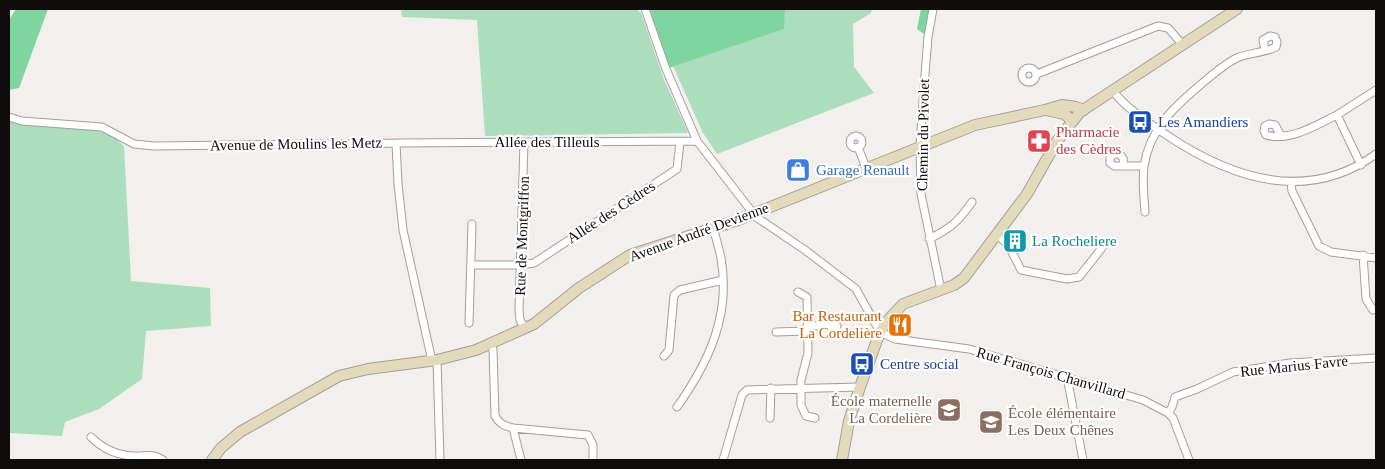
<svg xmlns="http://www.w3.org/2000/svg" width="1385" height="469" viewBox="0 0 1385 469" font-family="Georgia,serif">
	<rect width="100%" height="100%" fill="#f2efec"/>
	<path fill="#acdebd" d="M401,9H636L641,13L663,77L688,133L485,136L477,20L402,17Z
		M785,9H872L871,13L853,24L854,67L874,93L717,154L703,133L673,66L783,29Z
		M9,121C41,131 78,121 109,135C114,137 119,142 124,146L131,281L210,288L211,326L146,331L142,379L99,409L65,422L62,436L9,433Z"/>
	<path fill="#7ed59f" d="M16,9H48L19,88L9,90V20Z
		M650,9H785L784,29L666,69Z
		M921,9H933L928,37L917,29Z"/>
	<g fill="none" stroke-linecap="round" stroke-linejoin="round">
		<defs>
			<path id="street" d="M645,9L666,69L697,141L756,217L805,250L856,289L880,332L895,339L969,349L1143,400L1168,413L1173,418L1189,460
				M933,9L928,37L924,87L920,146L921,194L941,290
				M1022 75a7 7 0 1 1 14 0a7 7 0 1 1-14 0Z
				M1037,74L1158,26L1168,28L1183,45
				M1113,91C1126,108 1147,122 1165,134C1230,178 1307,204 1376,154
				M1337,115L1376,90
				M9,117L22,121L102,127L134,144L154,146L396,143L697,141
				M850 142a6 6 0 1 1 12 0a6 6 0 1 1-12 0Z
				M1281,136L1275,125L1269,124L1265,126L1264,131L1266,135C1290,142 1316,125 1337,115L1361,165
				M524,142L519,311L520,320L525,329
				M396,143L398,184L403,230L432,361
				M858,147L866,168
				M1124,166L1123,158L1119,154H1114L1110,158V163L1114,166H1144
				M1291,182L1292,191L1319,246L1331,252L1376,258
				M1145,212C1144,197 1142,180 1144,166C1150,129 1172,109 1199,86C1211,76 1225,63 1239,57C1251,53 1266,52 1276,47L1277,42L1275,37L1270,36L1263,40L1265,50
				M996,235L1008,244L1021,270L1067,279L1079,277L1105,244
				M929,239C951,228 958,222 972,202
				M1363,255L1366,299L1373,310
				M472,265H521L534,263L677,169L680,142
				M798,292L807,297L808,353L801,380V405L806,416L815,418
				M469,323L472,224
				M807,326H837
				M776,332L807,331
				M490,344L493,349L495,416C500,424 504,426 513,428L521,460
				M664,356L669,350L674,295L680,290L723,280
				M437,360L440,460
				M1067,377L1083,460
				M677,407C709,362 731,315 721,258C719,248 716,238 713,228
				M1168,413L1172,407L1175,397L1197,389L1233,372L1290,363L1376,358
				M770,418L771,388
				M513,428L588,435L593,445V460
				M91,437C103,449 119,456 136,456C147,456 153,453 163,460
				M723,460L742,395L747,390L860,387"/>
			<path id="secondary" d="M1046,110L1064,114L1072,120
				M212,460L221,448L240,432L339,376L368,369L437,360L476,350L534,324L579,288L630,255L738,220L975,125L1045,110L1062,105L1076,107L1084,110
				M842,460L849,421L860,387L880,332L888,320L903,304L954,285L964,278L1027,194L1057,141L1080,112L1237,9"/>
		</defs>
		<use href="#street" stroke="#a29f9c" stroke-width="9"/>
		<use href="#secondary" stroke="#a29f9c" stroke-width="12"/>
		<use href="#street" stroke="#fff" stroke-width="7"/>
		<use href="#secondary" stroke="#e3dabb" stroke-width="10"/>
	</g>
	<defs>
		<symbol id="bus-square" viewBox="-11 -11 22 22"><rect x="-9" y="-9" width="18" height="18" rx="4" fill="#1a4fb4" stroke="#fff"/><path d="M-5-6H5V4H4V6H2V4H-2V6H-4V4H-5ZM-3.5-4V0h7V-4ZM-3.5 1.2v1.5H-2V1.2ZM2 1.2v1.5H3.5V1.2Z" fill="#fff"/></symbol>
		<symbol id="pharmacy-square" viewBox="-11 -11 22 22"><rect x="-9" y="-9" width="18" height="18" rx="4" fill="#e0444e" stroke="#fff"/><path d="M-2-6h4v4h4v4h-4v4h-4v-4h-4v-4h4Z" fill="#fff"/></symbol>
		<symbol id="shop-square" viewBox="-11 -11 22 22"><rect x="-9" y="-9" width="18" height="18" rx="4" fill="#3f7fe0" stroke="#fff"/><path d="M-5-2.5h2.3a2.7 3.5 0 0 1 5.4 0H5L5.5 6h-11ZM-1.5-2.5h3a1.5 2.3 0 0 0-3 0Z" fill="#fff"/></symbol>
		<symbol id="building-square" viewBox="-11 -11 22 22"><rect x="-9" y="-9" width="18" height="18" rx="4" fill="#0f9aa8" stroke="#fff"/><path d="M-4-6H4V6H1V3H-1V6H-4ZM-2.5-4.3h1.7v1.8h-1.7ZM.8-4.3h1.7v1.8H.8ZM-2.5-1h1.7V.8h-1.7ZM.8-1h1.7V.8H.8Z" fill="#fff"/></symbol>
		<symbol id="restaurant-square" viewBox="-11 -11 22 22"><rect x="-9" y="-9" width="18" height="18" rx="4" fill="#e8710a" stroke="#fff"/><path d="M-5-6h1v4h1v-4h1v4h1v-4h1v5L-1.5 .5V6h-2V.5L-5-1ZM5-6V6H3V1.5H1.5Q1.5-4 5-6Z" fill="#fff"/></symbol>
		<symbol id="school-square" viewBox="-11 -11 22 22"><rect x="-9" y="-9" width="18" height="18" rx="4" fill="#8d6e63" stroke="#fff"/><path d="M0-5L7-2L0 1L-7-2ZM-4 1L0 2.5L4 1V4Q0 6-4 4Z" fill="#fff"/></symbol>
	</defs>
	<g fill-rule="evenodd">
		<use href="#bus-square" x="1126" y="108" width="28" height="28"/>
		<use href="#pharmacy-square" x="1025" y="127" width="28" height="28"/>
		<use href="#shop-square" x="784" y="156" width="28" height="28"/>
		<use href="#building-square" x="1001" y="227" width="28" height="28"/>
		<use href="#restaurant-square" x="886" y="311" width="28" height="28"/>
		<use href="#bus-square" x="848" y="350" width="28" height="28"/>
		<use href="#school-square" x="935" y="396" width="28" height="28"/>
		<use href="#school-square" x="977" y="408" width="28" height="28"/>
	</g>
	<g text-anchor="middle" stroke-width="4.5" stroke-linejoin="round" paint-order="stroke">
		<g font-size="15" fill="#164399" stroke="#fff" text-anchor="start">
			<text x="1158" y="127">Les Amandiers</text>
			<text x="880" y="369">Centre social</text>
		</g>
		<g font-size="15" fill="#be3a42" stroke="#fff" text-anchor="start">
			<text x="1056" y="137">Pharmacie<tspan x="1056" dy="17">des Cèdres</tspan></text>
		</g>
		<g font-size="15" fill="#0e0d0c" stroke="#fff">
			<text transform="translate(923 135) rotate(-89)" y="5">Chemin du Pivolet</text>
			<text x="547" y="147">Allée des Tilleuls</text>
			<text transform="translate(296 144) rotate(-1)" y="5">Avenue de Moulins les Metz</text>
			<text transform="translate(611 212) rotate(-33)" y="5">Allée des Cèdres</text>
			<text transform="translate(699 232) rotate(-20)" y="5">Avenue André Devienne</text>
			<text transform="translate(522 236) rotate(-88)" y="5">Rue de Montgriffon</text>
			<text transform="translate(1294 366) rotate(-6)" y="5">Rue Marius Favre</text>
			<text transform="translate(1051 373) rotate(16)" y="5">Rue François Chanvillard</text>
		</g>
		<g font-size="15" fill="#366cbe" stroke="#fff" text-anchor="start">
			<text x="816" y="175">Garage Renault</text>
		</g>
		<g font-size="15" fill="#0d838f" stroke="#fff" text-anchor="start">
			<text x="1032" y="246">La Rocheliere</text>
		</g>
		<g font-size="15" fill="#c56008" stroke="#fff" text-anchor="end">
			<text x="882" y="321">Bar Restaurant<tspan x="882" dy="17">La Cordelière</tspan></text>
		</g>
		<g font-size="15" fill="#785e54" stroke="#fff" text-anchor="end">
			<text x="932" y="406">École maternelle<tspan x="932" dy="17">La Cordelière</tspan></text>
			<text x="1008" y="418" text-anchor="start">École élémentaire<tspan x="1008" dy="17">Les Deux Chênes</tspan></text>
		</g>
	</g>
	<rect width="1385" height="469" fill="none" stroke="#0e0d0c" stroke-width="20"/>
</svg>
